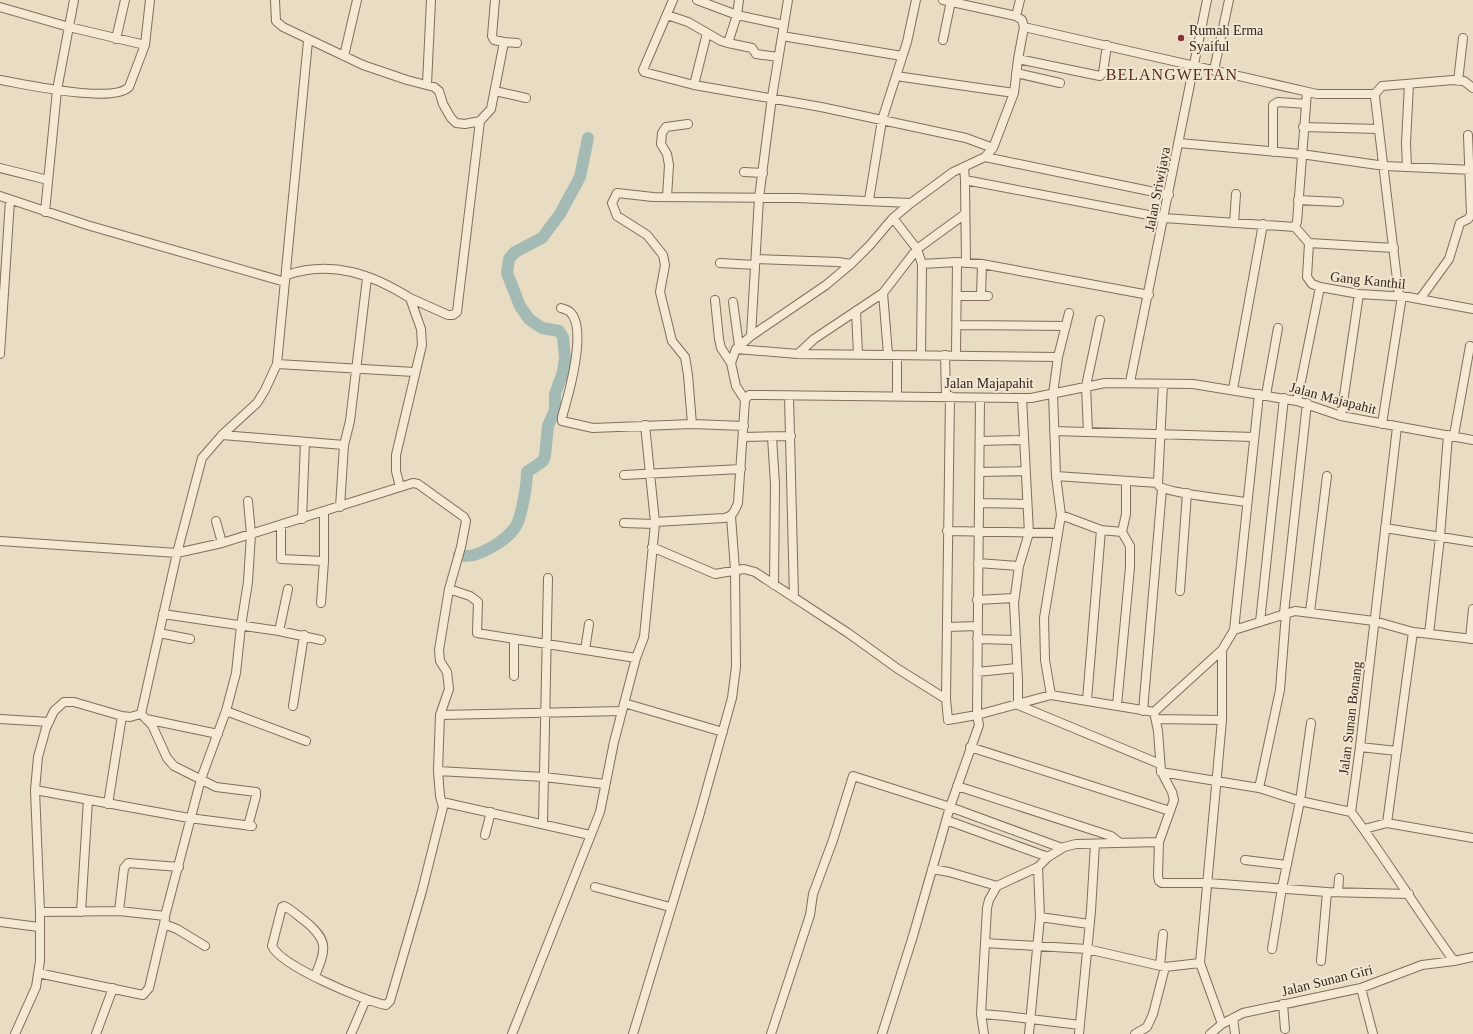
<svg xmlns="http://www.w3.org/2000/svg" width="1473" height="1034" viewBox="0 0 1473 1034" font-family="'Times New Roman',serif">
	<rect width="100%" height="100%" fill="#e8dcc2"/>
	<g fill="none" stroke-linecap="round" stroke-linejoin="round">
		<path stroke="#a3bbb4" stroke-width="12" d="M459,555C475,561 509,539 516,526C522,515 527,484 527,472L543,461L545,456L548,426L555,410V394L563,372L565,358L563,337L559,331L542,328L529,319L520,306L507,273L509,259L515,252L542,238L560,214L580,177L588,138"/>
		<defs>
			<path id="minor" d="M275,0L276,21L283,27L363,65L407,80L434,87L439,91L443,104L451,118L456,123L465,124L480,121
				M673,0L643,70L644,72L694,85L821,107L966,138L993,148
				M697,0L737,15L784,25
				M943,0L1016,16L1022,20L1024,27L1317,94H1373L1375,97L1399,296
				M0,7L69,27L145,45
				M667,15L688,22L721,41L728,43L737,15L739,0
				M1016,16L1020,0
				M782,36L902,56
				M116,39L125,0
				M943,40L951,1
				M504,42L517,43
				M728,43L752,48L756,54L778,57
				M344,56L357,0
				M1018,59L1100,76L1103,73L1107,45
				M1214,70L1229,0
				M1016,73L1060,83
				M896,76L1014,93
				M0,80C24,84 113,104 129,87L145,45L150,0
				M1458,81L1463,38
				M427,84L431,0
				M694,85L707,33
				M495,91L526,98
				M1374,95L1382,86L1453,80L1464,81L1473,88
				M1303,127L1379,129
				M1179,143L1301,154L1385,166L1473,170
				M1273,152V105L1278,102L1306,104
				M985,157L1169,195
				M964,167L965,180L1164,218L1295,227L1309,243
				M1407,167L1406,143L1409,84
				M0,168L48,180
				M744,172L763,173
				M965,180L966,263
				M0,196L87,225L285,282
				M667,197L669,165L667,154L661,144L662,133L666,127L688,124
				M869,200L882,120L907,42L916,0
				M1298,200L1339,202
				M45,212L57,90L74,0
				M893,218L917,249L922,264L957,262L982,264L1149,295
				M1234,223L1236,194
				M1295,227L1297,222L1307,92
				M1309,243L1307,277L1312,284L1320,287L1359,294L1408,297L1473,309
				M1309,243L1394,248
				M756,259L838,262L851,264
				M720,263L755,265
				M287,275C332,260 372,274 410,298L421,329L422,345L396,455V471L400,487
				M883,293L888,354
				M957,296H988
				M981,296L982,264
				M410,298L448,315H453L457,312L480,121L491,109L504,42L494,40L492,36L495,0
				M1420,299L1449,259L1460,223L1468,219L1471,215L1468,135
				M733,302L739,346
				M561,308C564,309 568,310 570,312C588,328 568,397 562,417V421L593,428L692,424L744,426
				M856,311L858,354
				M957,325L1066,326
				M751,336L826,285L851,264L870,245L893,218L911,203L953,172L985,157L993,148L1014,93L1018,59L1024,27
				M736,349L751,336L759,198L772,97L788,0
				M0,354L10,200
				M798,354L814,339L883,293L917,249L965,214
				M956,354L957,262
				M921,355L922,264
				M945,355L946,396
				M731,363L736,349L798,354L1058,357
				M277,364L414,372
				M1130,382L1207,0
				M1233,389L1263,224
				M1266,395L1278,328
				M789,396L794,597
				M897,396V355
				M1022,398L1029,533L1019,566L1014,603L1018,680V705L1160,764
				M745,400L749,395H758L1022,398H1031L1105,383L1193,384L1297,401L1341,416L1473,440
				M1297,401L1320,287
				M1341,416L1359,294
				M692,424L688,375L685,357L672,341L660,292L665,265L663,255L647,235L617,216L612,203L617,193L653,197L797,198L911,203
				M1382,424L1402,296
				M645,425L655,522
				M1397,427L1360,747L1351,812C1387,860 1418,912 1454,961L1473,957
				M1054,431L1254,437
				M1088,432L1086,386L1100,320
				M222,435L344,445
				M1454,435L1470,346
				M743,437L791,436
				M772,437L775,484L774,585
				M980,441L1023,440
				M980,472L1025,471
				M624,475L741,469
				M1056,476L1158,483L1163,384
				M1159,486C1167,493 1232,500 1247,502
				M979,503L1026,504
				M340,507L344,445L350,421L367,278
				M1061,515L1101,530L1122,532L1130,546V567L1117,705
				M302,519L305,442
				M216,521L222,543
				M624,523L655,524V522L724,518C733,517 735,510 738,503L745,400L736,386L731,363L721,348L719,339L715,300
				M281,525V559L324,561
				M1385,528L1473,542
				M947,531L1058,533
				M1122,532L1126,514V482
				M0,541L177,553L222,543L413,483L418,484L464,517L466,521L461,547L449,589L470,596L478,602L477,633L636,658
				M652,547L715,574L744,569L755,572L848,633L898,669L946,699L948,720L977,715L1051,695L1154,712L1158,731L1161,771L1172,792L1174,800L1159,842L1076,844L1064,847L1048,857L1038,867L997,886L989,900L987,908L981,1014L984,1034
				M978,563L1019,566
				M449,589L439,650L440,661L447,672L449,689L440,715L622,711
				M1180,591L1187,493
				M977,600L1014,598
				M321,603L324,561V513
				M1310,612L1327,476
				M1284,613L1307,403
				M163,614L279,631L321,640
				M1260,622L1284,398
				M947,627L977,626
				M1234,630L1295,611L1374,621L1413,632L1473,639
				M279,631L288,589
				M159,633L190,639
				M1429,634L1440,537L1448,435
				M977,639L1015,640
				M1470,639L1473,609
				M585,650L589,624
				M977,672L1017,668
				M514,676V640
				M1051,695L1045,660L1044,618L1061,515L1056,476L1053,394L1058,357L1069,313
				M946,699L950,396
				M1087,700L1101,530
				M624,703L723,732
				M293,706L304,635
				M226,711L306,741
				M1143,711L1162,489
				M1154,712L1222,650L1234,630L1259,394
				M141,714L152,725L167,758L174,766L216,787L256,792V796L248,826
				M0,719L49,722
				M146,719L218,734
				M1156,719L1222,720
				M970,747L1170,811
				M1360,747L1397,751
				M438,771L440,715
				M1161,772L1259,788L1300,801L1351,812
				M957,786L1111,836L1120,843
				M1259,788L1280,690L1286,613
				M35,790L189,818L252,826
				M442,802L590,835
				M108,804L122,716
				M946,820L1048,857
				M543,823L548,578
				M1387,823L1413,632
				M1364,829L1387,823L1473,838
				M485,835L491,812
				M1159,842L1158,876L1159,881L1162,883H1208L1327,892L1409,894
				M1245,860L1287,865
				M932,869L949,872L997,886
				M595,887L670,907
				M1338,892L1339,878
				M119,911L124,868L128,863L179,867
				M40,912L119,911L165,916L201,779L226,711L236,673L241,626L248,582L251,534L248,501
				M81,912L88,800
				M1040,917L1089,924
				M165,919L164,924L177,929L205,946
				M0,922L39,927
				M985,943L1087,949L1165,967L1200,963
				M1272,949L1282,888L1300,801L1311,723
				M1321,961L1327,892
				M1160,966L1163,934
				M38,973L143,995L149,988L164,924
				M315,976C326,949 329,941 305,921C298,916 291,909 284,906L282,907L272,946C281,966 364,1001 386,1005L390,1001L422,891L443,807L440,796L438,771L544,777L605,784
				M1361,988L1373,1034
				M1283,1004L1285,1029
				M981,1014L1006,1016L1080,1025
				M1233,1018L1235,1034
				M1222,1024L1200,963L1222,720V650
				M15,1034L36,987L40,961V912L35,790L38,757L46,728L54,711L64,702H74L122,716L130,717L141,714L177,553L202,458L222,435L257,403L265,390L277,364L308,41
				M96,1034L113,988
				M351,1034L366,999
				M512,1034L600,812L614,742L636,658L644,637L655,524
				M633,1034L700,813L732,698L736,667L735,570L731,516
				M771,1034L810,915L813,894L833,840L853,776L950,807L1062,848
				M882,1034L913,936L950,807L979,725L977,715L980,398
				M1029,1034L1040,917L1038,867
				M1079,1034L1091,911L1095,844
				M1135,1034L1147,1027L1153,1014L1165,967
				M1210,1034L1222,1024L1243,1013L1361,988L1422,965L1454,961"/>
		</defs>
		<use href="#minor" stroke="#806e5b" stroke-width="10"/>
		<use href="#minor" stroke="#f4ead4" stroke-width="8"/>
	</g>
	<circle fill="#883235" stroke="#f1e6d0" stroke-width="1.5" cx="1181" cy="38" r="4"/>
	<g text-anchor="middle" stroke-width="4" stroke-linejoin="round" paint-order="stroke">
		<g font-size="14" fill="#31271e" stroke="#f1e6d0" text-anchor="start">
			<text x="1189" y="35">Rumah Erma<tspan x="1189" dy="16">Syaiful</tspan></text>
		</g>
		<g font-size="14" fill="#31271e" stroke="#f1e6d0">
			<text transform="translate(1157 189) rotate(-79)" y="5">Jalan Sriwijaya</text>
			<text transform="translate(1368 280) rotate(6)" y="5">Gang Kanthil</text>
			<text x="989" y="388">Jalan Majapahit</text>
			<text transform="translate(1333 398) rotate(15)" y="5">Jalan Majapahit</text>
			<text transform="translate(1350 718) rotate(-83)" y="5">Jalan Sunan Bonang</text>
			<text transform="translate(1327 980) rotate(-14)" y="5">Jalan Sunan Giri</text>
		</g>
		<g font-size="16" letter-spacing="1" fill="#592c22" stroke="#f1e6d0">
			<text x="1172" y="80">BELANGWETAN</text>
		</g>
	</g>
</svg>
